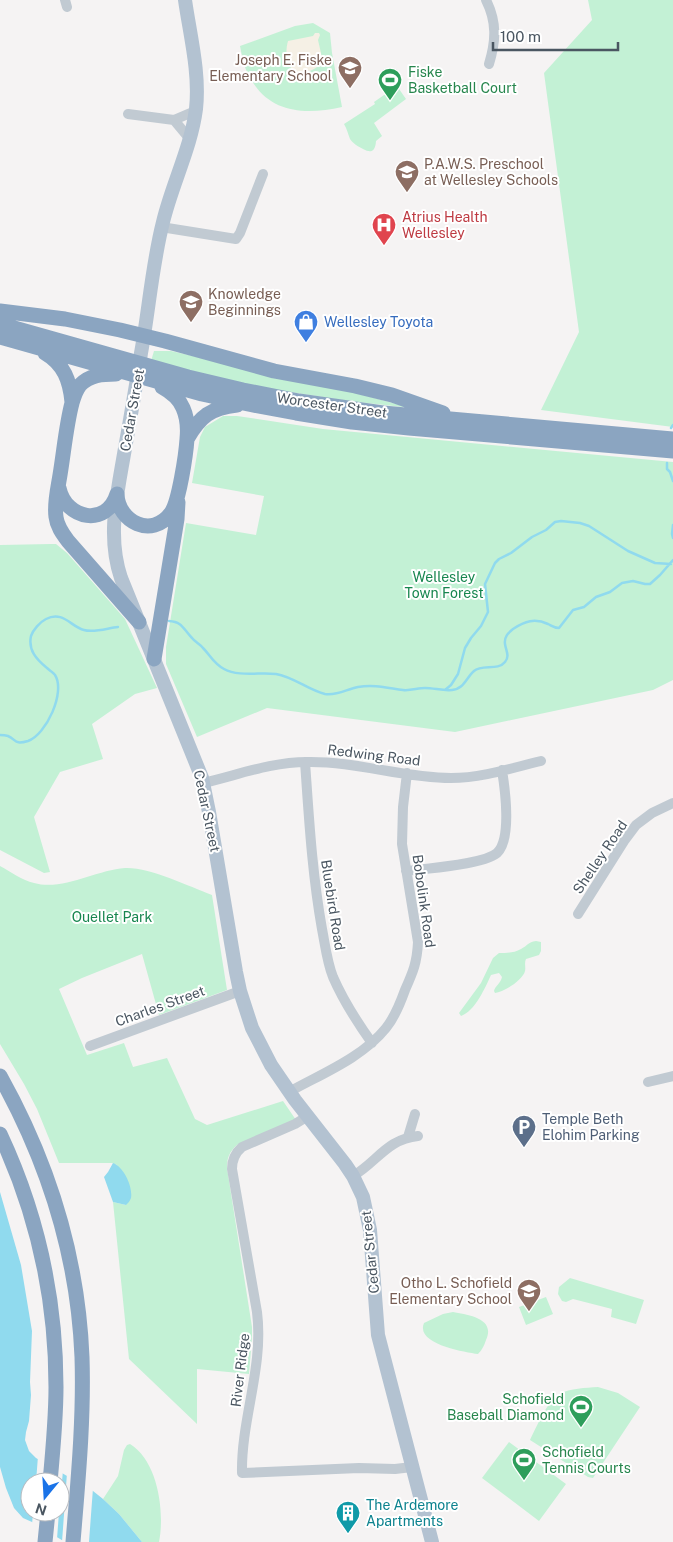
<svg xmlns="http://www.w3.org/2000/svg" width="673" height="1542" viewBox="0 0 673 1542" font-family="'Public Sans',sans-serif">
	<rect width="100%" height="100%" fill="#f5f3f3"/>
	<path fill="#c3f1d5" d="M588,0H673V427L541,410L579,332L544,73L592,20Z
		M313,23L330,33L332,53L342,107C305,115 269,114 249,76C244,67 242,56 240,46L295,26Z
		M397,86L406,99L374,123L382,136L376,141C375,157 366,151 356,145C354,143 352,142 350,139C348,134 347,129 344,124L375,104L374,102Z
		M154,351H171L356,393L411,408L349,401L277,390L228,380L151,361Z
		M223,416H237L323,429L673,462V680L653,690L455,732L267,708L197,737L166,664V647L186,523L256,535L264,496L192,483L200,437L205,427Z
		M51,544H56L67,553L125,619L157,688L135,694L92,724L103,759L60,772L34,817L50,872L44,873L0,850V545Z
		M0,866C11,872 22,880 34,883C63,891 96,870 125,868C150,867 188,886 212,895L227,990L159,1015L142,954L82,978L59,989L87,1055L124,1043L133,1067L167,1058L195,1119L207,1125L283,1101L296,1120L237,1145C229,1152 227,1158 227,1168L252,1327V1337L249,1374L197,1369V1424L129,1359L113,1202L126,1205L117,1165L112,1163H59L37,1109L24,1084L0,1044Z
		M536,941L541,942V951L539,955L526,959C524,963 526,967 525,971C523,980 504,992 495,993L494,991C495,986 501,983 502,977L499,973L491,975C485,988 475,1011 461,1016L459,1013L481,983L493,958L499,953C507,953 514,953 521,949C527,946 528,942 536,941Z
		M570,1278L644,1300L636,1324L611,1317L612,1309L573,1299L566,1302L562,1301L558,1294L559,1287Z
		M546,1297L553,1314L526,1325L519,1307Z
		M453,1312C468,1315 496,1318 486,1340C484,1346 482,1350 478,1354C464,1352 415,1344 424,1323L443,1314Z
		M598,1387L618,1393L640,1407L593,1478L588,1477L530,1440C536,1428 548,1400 559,1394C571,1388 585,1388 598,1387Z
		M509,1442L566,1484L539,1521L482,1478Z
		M130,1444C158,1461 165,1512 159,1542H142L119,1514L103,1499L118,1476L124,1450L127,1445Z"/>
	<path fill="#f5f0e5" d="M315,33H319L320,35L318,40L323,62C318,66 313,71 306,72C287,76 284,55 288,41L313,36Z"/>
	<path fill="#90daee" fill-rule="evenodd" d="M113,1163C124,1167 133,1187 131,1198C130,1201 128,1203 126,1205L113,1202L104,1177L108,1172Z
		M0,1192L21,1265L32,1331L30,1382L31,1395L29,1421L26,1432L25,1440L29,1451L36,1458L93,1491L103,1499L119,1514L142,1542H65L32,1522L23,1518L14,1508L6,1488L0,1467ZM30,1482H60V1512H30Z"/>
	<path fill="#f5f3f3" d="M38,1456L63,1470L60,1505V1482H36Z
		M67,1473L93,1488L89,1542H62Z
		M33,1512H59L57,1539L32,1525Z"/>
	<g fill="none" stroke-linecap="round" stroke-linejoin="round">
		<path stroke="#90daee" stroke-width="2.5" d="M671,428L673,425
			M667,463V469L670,472L673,481
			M673,525L672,534L673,538
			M169,621C183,622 183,629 192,638C195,642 200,644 203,648C211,656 213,663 224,669C239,677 260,672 276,674C294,677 308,690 325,694C337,696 347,689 358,687C374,684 388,688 403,690C410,691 418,688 425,688C434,688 443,691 452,690C464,689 466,678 474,671C482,664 498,671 505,662C510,656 506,651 505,644C504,637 508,633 513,629C525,621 535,618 548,624C552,626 554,628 559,628L573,610L584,607L596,597L610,592L622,583L633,581L645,584H650L660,575L673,560
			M445,690L451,685L458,674L465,648L471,638L481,626L488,612L485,584L495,563L499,559L511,553L532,537L546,530L555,522L561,521L580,523L589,526L628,551L655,563L671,564
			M0,735C3,735 5,735 8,736C17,740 14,745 28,741C46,735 66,692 55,675C54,673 49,670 47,668C36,659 28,650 31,636C33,630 40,622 46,619C63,610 71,627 84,630C94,633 108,628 118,627"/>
		<path stroke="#c1cad2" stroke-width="10" d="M65,0L67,7
			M486,0C497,22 496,41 489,64
			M128,114L174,120L195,111
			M174,120L189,138
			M161,227L236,239L240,233L263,174
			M305,762C309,818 312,873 322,929C325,944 327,962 333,977C343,1000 357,1022 372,1043
			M203,783C238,775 271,762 307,762C356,761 403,778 451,778C481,778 512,768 541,761
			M406,871C425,869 485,864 497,853C512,839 505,789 502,770
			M578,914L624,841L636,825L652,813L673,803
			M90,1046L240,991
			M648,1082L673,1076
			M289,1092C321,1074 362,1058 386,1028C395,1017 400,1004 405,990C413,972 417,963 418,942L402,844L403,807L407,773
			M308,1116L295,1124L242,1147C235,1153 232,1160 232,1169L257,1312C264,1367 241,1419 242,1473L359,1468L395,1469L412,1467
			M408,1137L415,1114
			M353,1176C377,1162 387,1139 418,1136"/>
		<path stroke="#b3c2d1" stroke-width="14" d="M185,0C190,35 200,73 196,109C191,148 172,184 163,222C152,265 149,310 141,353C136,387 130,420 124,454C117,495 107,537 121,578L202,778L209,812L236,972L240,991L252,1028L271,1065L295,1100L345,1164L353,1176L363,1197L370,1230L378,1335L432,1542"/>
		<path stroke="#8ba5c1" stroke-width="15" d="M0,311L65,319L120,330L165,341L274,371L355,386L392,395L443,413
			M0,324L188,377L243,390L299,401L383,413L673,439
			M0,337L202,394L248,404L296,413L352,422L409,428L673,451
			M45,353C64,364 70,381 72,402
			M116,374C102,374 90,375 80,385C76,390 74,396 72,403C66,426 64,451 60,475C58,488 54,503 56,517C57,526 62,533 68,541L139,622
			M187,439C200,416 211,408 237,405
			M59,488C66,520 107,527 117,494
			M117,494C118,522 152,539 171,513C179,502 186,454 187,439C188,429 187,417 183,408C179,398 171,392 162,387
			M154,659L177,519L178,502
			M0,1076C48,1162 78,1258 82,1357C84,1419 78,1481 73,1542
			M0,1134C37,1213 56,1300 56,1387C56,1418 53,1450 50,1482
			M45,1542L48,1512"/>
	</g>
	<defs>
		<symbol id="school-pin" viewBox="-11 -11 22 30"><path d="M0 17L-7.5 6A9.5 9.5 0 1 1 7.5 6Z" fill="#8d6e63" stroke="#fff"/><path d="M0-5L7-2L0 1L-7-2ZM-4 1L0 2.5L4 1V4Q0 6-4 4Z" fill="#fff"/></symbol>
		<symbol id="stadium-pin" viewBox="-11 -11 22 30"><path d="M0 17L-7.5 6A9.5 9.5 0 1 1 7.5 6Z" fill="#2e9e5b" stroke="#fff"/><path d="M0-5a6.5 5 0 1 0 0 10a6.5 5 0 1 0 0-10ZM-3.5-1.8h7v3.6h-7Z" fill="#fff"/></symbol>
		<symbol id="hospital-pin" viewBox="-11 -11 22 30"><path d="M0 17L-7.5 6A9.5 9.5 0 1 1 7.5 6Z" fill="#e0444e" stroke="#fff"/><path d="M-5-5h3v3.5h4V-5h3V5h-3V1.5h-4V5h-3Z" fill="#fff"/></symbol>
		<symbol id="shop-pin" viewBox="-11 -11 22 30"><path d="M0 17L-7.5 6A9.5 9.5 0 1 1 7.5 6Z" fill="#3f7fe0" stroke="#fff"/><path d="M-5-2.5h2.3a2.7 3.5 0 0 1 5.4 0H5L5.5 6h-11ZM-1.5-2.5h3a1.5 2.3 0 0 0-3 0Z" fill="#fff"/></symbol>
		<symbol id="parking-pin" viewBox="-11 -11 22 30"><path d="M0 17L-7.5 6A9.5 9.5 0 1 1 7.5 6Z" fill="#5c6f8a" stroke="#fff"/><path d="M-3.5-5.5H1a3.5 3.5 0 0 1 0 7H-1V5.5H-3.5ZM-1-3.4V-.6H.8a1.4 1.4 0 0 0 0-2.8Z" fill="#fff"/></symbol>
		<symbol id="building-pin" viewBox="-11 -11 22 30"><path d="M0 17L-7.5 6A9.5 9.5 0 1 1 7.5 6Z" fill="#0f9aa8" stroke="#fff"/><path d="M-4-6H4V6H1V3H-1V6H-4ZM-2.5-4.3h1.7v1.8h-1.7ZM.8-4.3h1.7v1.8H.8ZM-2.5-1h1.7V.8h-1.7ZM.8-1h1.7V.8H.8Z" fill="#fff"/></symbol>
	</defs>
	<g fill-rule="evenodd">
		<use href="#school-pin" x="336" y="54" width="28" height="38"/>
		<use href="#stadium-pin" x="376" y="66" width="28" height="38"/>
		<use href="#school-pin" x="393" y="158" width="28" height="38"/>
		<use href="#hospital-pin" x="370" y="211" width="28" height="38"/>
		<use href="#school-pin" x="177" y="288" width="28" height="38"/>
		<use href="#shop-pin" x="292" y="308" width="28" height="38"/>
		<use href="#parking-pin" x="510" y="1113" width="28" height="38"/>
		<use href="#school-pin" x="515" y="1277" width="28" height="38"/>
		<use href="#stadium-pin" x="567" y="1393" width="28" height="38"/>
		<use href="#stadium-pin" x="510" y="1446" width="28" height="38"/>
		<use href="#building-pin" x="334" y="1499" width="28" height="38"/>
	</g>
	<g text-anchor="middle" stroke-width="4" stroke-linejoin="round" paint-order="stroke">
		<g font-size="14" fill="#785e54" stroke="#fff" text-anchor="end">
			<text x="332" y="65">Joseph E. Fiske<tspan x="332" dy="16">Elementary School</tspan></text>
			<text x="424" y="169" text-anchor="start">P.A.W.S. Preschool<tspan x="424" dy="16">at Wellesley Schools</tspan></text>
			<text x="208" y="299" text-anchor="start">Knowledge<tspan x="208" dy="16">Beginnings</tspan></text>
			<text x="512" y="1288">Otho L. Schofield<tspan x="512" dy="16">Elementary School</tspan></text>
		</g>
		<g font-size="14" fill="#27864d" stroke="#fff" text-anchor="start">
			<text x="408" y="77">Fiske<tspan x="408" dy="16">Basketball Court</tspan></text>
			<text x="564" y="1404" text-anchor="end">Schofield<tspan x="564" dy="16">Baseball Diamond</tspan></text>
			<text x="542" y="1457">Schofield<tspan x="542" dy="16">Tennis Courts</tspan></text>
		</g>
		<g font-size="14" fill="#be3a42" stroke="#fff" text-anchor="start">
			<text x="402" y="222">Atrius Health<tspan x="402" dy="16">Wellesley</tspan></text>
		</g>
		<g font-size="14" fill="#366cbe" stroke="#fff" text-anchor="start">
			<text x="324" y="327">Wellesley Toyota</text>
		</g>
		<g font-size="14" fill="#4a5661" stroke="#fff">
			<text transform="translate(332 405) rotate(8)" y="5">Worcester Street</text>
			<text transform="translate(132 410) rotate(-80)" y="5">Cedar Street</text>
			<text transform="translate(374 755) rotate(7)" y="5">Redwing Road</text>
			<text transform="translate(207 811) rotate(78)" y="5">Cedar Street</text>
			<text transform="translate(600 857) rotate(-56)" y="5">Shelley Road</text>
			<text transform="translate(424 901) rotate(82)" y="5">Bobolink Road</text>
			<text transform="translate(333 905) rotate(81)" y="5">Bluebird Road</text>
			<text transform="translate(160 1006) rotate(-20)" y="5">Charles Street</text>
			<text transform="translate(370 1252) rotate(-96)" y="5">Cedar Street</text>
			<text transform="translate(240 1370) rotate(-83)" y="5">River Ridge</text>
		</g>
		<g font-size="14" fill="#17864f" stroke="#fff">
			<text x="444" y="582">Wellesley<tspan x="444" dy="16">Town Forest</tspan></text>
			<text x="112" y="922">Ouellet Park</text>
		</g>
		<g font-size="14" fill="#4e5e75" stroke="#fff" text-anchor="start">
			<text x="542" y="1124">Temple Beth<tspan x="542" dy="16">Elohim Parking</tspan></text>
		</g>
		<g font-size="14" fill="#0d838f" stroke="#fff" text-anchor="start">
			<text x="366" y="1510">The Ardemore<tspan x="366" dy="16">Apartments</tspan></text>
		</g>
	</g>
	<g transform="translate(45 1497) rotate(198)"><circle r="24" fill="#ffffff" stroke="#b7bbc0"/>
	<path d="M0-4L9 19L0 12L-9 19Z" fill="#1a73e8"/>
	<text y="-8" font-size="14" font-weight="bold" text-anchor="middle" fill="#4a5661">N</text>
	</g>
	<path d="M493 42v8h125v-8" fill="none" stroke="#4a5661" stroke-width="2.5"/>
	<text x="500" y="42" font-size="15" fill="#4a5661" stroke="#ffffff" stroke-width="4" paint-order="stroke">100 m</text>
</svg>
